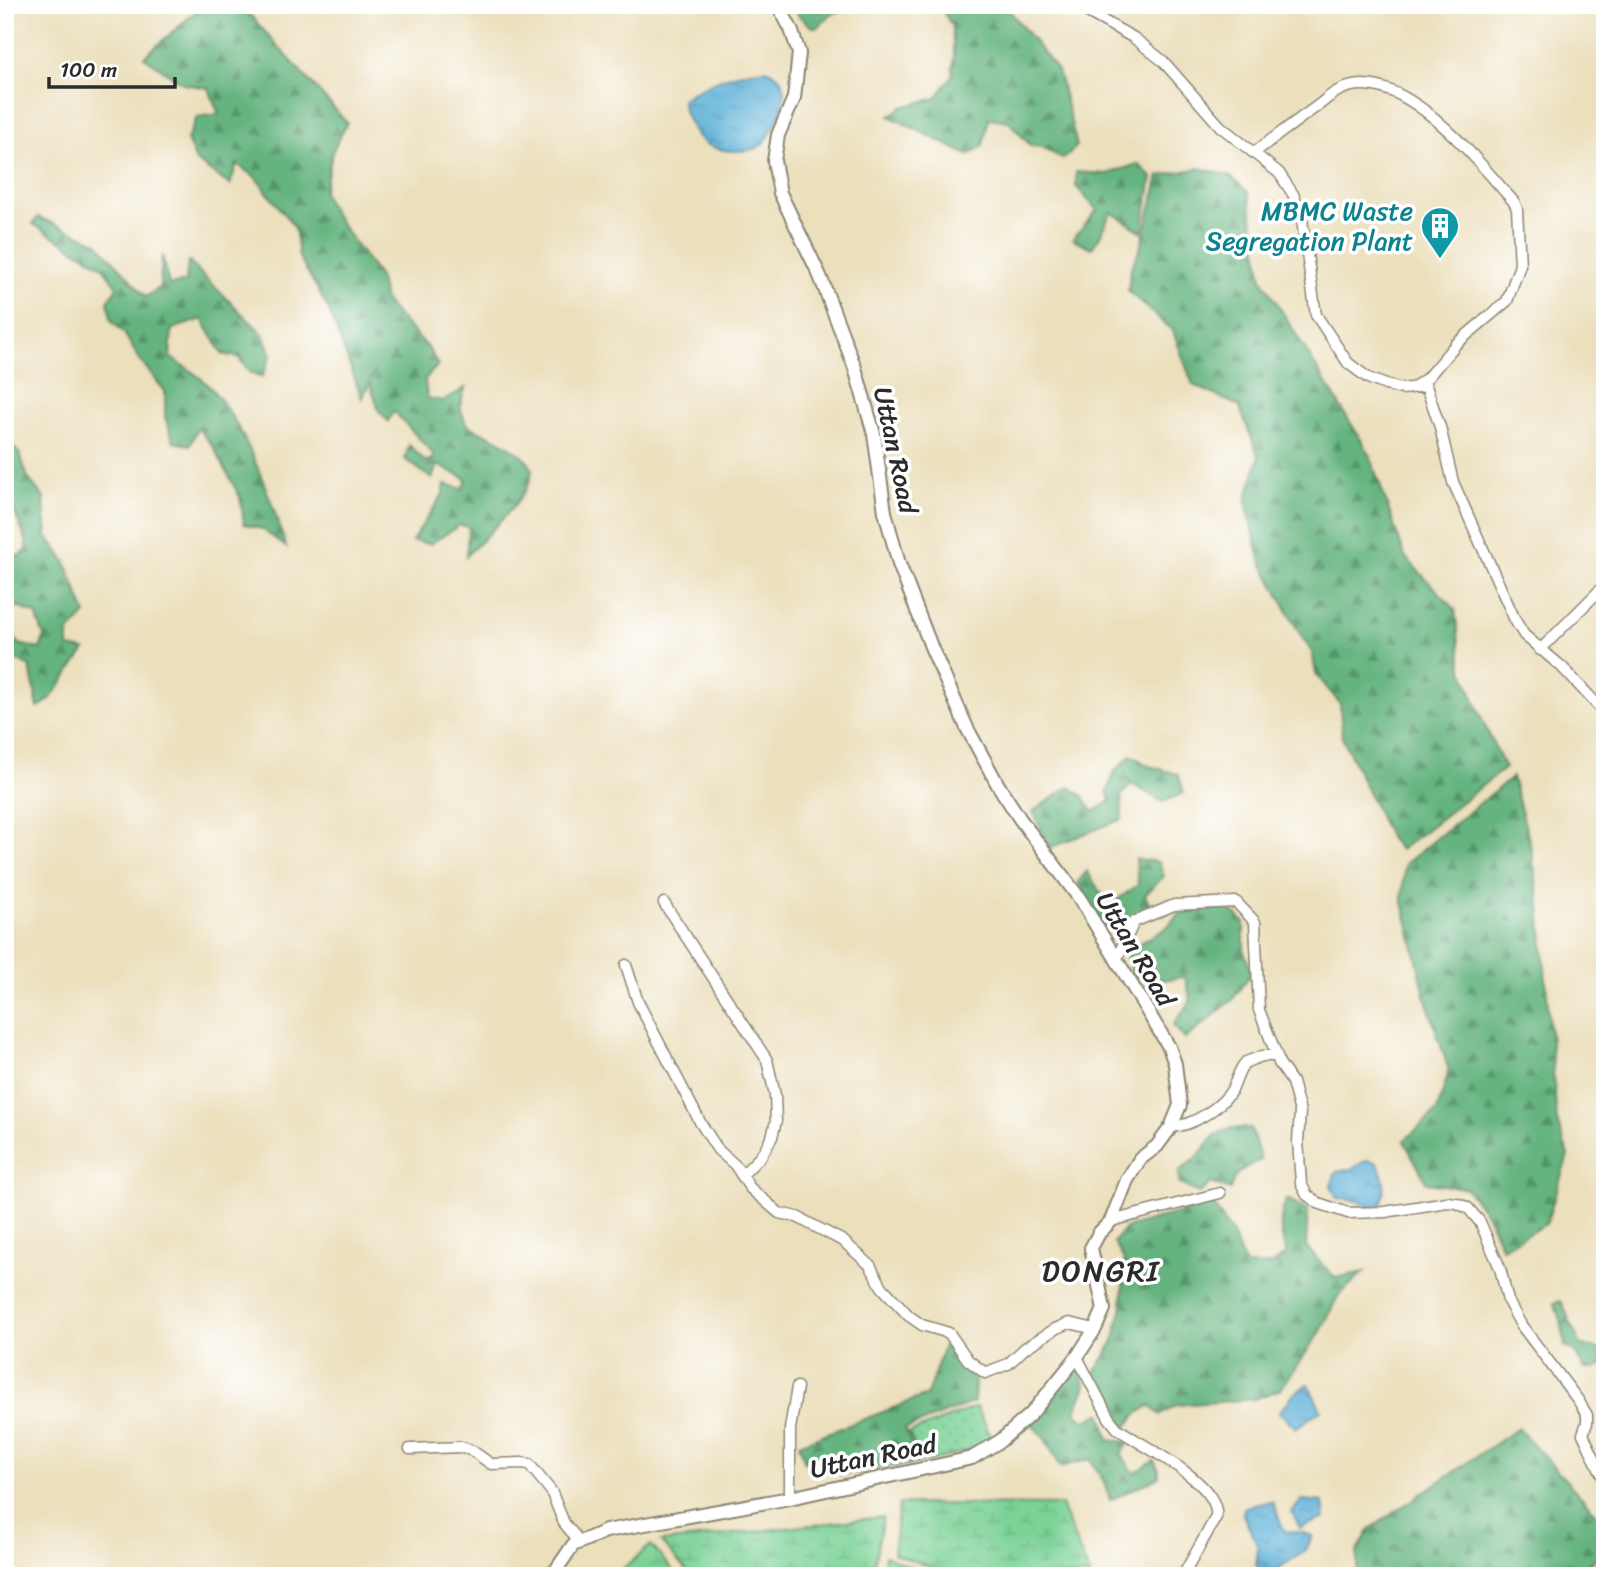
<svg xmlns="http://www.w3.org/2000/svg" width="1610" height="1581" viewBox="0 0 1610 1581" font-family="Sriracha,sans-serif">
	<defs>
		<pattern id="forest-firs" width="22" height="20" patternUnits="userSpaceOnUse" patternTransform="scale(1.75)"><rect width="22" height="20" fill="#65b47f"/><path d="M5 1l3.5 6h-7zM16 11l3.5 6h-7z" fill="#539368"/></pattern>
		<pattern id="wetland-marsh" width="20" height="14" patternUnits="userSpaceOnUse" patternTransform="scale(1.75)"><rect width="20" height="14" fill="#7cd296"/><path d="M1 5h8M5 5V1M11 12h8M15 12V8" fill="none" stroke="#6bb481"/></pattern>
		<pattern id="park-dots" width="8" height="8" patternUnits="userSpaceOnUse" patternTransform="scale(1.75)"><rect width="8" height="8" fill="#7cd296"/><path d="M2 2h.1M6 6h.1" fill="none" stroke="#6bb481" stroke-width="1.8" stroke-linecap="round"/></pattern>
		<pattern id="water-ripples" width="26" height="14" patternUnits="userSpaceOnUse" patternTransform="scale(1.75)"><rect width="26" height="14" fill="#5bb0d7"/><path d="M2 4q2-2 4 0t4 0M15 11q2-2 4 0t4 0" fill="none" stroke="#4b8faf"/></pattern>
	</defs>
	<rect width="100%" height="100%" fill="#fff"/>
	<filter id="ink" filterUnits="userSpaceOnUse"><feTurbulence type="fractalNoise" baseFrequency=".0143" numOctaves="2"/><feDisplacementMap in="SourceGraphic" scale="14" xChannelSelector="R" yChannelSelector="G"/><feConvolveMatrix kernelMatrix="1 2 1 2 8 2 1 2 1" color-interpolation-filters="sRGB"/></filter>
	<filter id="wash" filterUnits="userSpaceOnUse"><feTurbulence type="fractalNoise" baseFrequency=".00686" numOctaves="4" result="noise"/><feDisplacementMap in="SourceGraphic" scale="28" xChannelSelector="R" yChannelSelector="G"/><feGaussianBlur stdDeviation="1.57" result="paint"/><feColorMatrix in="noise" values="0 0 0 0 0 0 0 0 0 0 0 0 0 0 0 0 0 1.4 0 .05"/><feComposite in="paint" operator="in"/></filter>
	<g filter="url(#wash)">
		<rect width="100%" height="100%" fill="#ebdfbc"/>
		<path fill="url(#forest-firs)" stroke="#487055" stroke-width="2" d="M203,5H241L347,123L333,150L323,193L336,217L379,277L386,303L429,349L438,365L425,379L427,398L443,401L465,388L460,407L466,424C484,434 520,447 530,465C543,486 480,541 466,556L469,527L460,525L430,544L412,541L443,494L445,484L463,489L467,479L437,465L432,479L405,459L409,445L426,462L435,456L394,411L388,421L379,411L370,383L362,398L328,308L299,257L295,228L256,178L237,164L230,185L196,161L187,140L197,117L219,114L208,88L184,84L144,57Z
			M796,5H863L831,14L818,27H812L798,15Z
			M939,5H1005L1058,71L1077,146L1063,159L1042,147L1031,146L1008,121L989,118L983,146L968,155L889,116L902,107L936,98L952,76L954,55L952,26Z
			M1138,164L1152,177L1142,232L1111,212L1100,236L1092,248L1073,239L1097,210L1076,186V172L1107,174Z
			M1200,168L1230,176L1248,192L1262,279L1369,453L1405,557L1455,609L1462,667L1483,722L1505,768L1400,850L1390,839L1342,737L1340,704L1316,674L1312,652L1297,629L1260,559L1246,501L1259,457L1239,406L1193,385L1173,331L1128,291L1131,268L1140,249L1159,176Z
			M38,217L97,242L146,297L160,287L162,255L169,285L186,282L188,261L263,334L271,355L262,377L249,372L238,357L222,354C216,340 208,333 203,319L172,329L170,357C181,365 195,372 205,382C243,418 271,498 286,547L262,529L244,524L240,497L213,446L198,428L190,445L174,442L165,417V391L139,359L124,333L111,320L108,301L117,287L102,266L33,224Z
			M5,438L20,454L28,478L44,498L47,536L65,561L86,614L68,633V647L85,650L50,699L38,708L30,667L14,659L5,669V632L11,633L19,644L40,649L44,637L36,614L5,602V545L18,557L27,550L26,540L5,489Z
			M1131,755L1149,766L1178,774L1184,793L1163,802L1131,784L1121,796L1122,819L1049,848L1033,811L1069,787L1083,796L1093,812L1111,801L1107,793L1115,771Z
			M1512,777L1531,847L1540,906L1557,1121L1568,1155L1546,1224L1502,1248L1487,1215L1466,1188L1427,1183L1404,1141L1437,1111L1449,1071L1426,999L1402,898L1405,864Z
			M1136,859L1159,862L1164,876L1145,895L1152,911L1125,923L1105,928L1078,882L1087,871L1101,894L1115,901L1138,885Z
			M1204,908L1229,909L1244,922V951L1252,972L1232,1000L1185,1039L1173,1025L1191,1001L1185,977L1160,980L1149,985L1131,973L1125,951L1165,929L1179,914Z
			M1231,1128H1251L1261,1160C1244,1167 1235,1173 1230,1190L1211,1183L1200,1193L1179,1184V1172L1198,1156L1215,1135Z
			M1287,1199L1308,1210L1306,1247L1335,1278L1364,1272L1338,1296L1321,1331L1281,1389L1255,1399L1177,1405L1161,1415L1149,1406L1136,1415L1126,1428L1118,1418L1094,1374L1114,1341L1122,1305L1124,1260L1114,1242L1125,1228L1212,1203L1231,1232L1245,1265H1272L1286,1254C1281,1235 1277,1218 1287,1199Z
			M1561,1301L1580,1344L1605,1351V1364L1595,1369H1585L1573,1350L1565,1346L1562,1324L1554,1303Z
			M945,1343L975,1381L974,1402L905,1429L920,1463L841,1475L820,1455L805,1462L799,1444L927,1395Z
			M1076,1362L1086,1386L1075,1412L1085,1421L1101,1413L1109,1440L1129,1442L1121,1454L1134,1473L1154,1461L1159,1470V1477L1110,1500L1103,1480L1090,1459L1061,1467L1045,1439L1029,1421Z
			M1518,1428L1605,1523V1551L1574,1576H1357V1552L1370,1529Z"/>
		<path fill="url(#wetland-marsh)" stroke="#547e60" stroke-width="2" d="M899,1504L1061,1505L1090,1576H954L893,1553Z
			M883,1517L872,1576H691L661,1542Z
			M651,1545L677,1576H615Z
			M885,1556H886L933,1576H882Z"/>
		<path fill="url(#park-dots)" stroke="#547e60" stroke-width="2" d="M976,1407L991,1436L973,1449L924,1463L909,1433Z"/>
		<path fill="url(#water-ripples)" stroke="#436e81" stroke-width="2" d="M765,69C771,71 779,75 782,81C791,95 773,137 760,146C753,151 743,151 734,151C709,150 698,142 688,120C684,112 682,107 682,99C708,82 734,72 765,69Z
			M1366,1160L1376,1162C1385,1175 1387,1192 1380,1206L1369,1208L1360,1201L1337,1198L1331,1186L1336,1172L1352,1169Z
			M1308,1384L1321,1410L1296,1428L1279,1412L1294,1394Z
			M1302,1500L1323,1502L1325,1518L1300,1528L1292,1512Z
			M1273,1502L1284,1531L1301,1532L1313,1536L1304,1552L1274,1571L1256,1567L1258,1546L1243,1515L1244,1508L1257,1503Z"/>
	</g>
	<g filter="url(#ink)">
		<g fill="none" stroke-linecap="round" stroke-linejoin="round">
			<defs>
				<path id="minor" d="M1075,5L1134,38L1163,61L1220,126L1279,173L1293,194L1302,220L1316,315L1348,363L1368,378L1386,385L1402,389L1426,386L1440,427L1453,482L1515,620L1524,635L1562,667L1605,713
					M1255,152C1275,137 1295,122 1316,107C1323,102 1330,95 1338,91C1400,59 1478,162 1514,202L1517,209L1520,265L1507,301L1456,344L1427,378L1417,385
					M5,178L7,177
					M1540,650L1605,585
					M664,903L767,1060L775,1095L776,1121L772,1137L761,1156L742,1175
					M1116,960L1134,922L1174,905L1236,902L1255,922L1259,1010L1277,1056
					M626,965L638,1002L700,1122L718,1150L735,1165L750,1188L779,1213L797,1217L843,1241L870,1265L882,1287L909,1316L922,1325L949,1333L968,1360L985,1373L1008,1364L1025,1348L1055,1329L1069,1323L1095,1329
					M1171,1127C1193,1126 1222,1107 1233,1088C1237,1079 1239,1069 1246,1062L1262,1056H1277L1279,1063L1292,1082L1300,1112L1298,1141L1301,1184L1307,1195L1318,1203L1348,1213L1385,1212L1447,1202L1457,1203L1468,1208L1480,1222L1500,1268L1508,1301L1521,1325L1578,1400L1587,1415V1423L1583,1434L1605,1481
					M1111,1221L1220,1193
					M1077,1357L1109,1418L1117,1428C1142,1447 1221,1482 1216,1517L1185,1572
					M410,1449L461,1447L471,1450L491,1464L522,1463L529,1464L551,1491L564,1523L580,1542
					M790,1498V1429L797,1387"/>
				<path id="major" d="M552,1576L573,1545L606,1531L790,1498L972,1458L1000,1441L1031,1414L1077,1357L1095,1329L1104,1309L1091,1248L1099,1233L1111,1221L1127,1180L1140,1159L1157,1146L1171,1127L1180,1105L1175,1064L1169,1047L1080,899L1020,819L998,785L967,728L932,649L899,564L885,512L874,434L855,368L820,276L780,193L774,161L778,135L794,98L799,53L791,29L778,5"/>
			</defs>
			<use href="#minor" stroke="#8b8574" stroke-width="13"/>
			<use href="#major" stroke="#8b8574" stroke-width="16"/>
			<use href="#minor" stroke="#fff" stroke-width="10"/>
			<use href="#major" stroke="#fff" stroke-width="12"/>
		</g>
	</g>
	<defs>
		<symbol id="building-pin" viewBox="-11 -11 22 30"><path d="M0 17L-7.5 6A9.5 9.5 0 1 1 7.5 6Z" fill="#0f9aa8" stroke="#fff"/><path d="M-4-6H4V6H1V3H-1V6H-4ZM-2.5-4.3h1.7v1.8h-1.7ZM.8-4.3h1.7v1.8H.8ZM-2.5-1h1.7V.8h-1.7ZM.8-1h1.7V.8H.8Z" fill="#fff"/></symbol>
	</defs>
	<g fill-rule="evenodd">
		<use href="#building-pin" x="1418" y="204" width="44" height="60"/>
	</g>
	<g text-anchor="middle" stroke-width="7" stroke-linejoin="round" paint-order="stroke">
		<g font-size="26" fill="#0d838f" stroke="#fff" text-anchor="end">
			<text x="1413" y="220">MBMC Waste<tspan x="1413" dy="30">Segregation Plant</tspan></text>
		</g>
		<g font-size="26" fill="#2b2b2b" stroke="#fff">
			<text transform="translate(896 450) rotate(78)" y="9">Uttan Road</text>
			<text transform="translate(1136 949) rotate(59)" y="9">Uttan Road</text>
			<text transform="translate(873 1456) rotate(-12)" y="9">Uttan Road</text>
		</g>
		<g font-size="30" letter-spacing="2" fill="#2b2b2b" stroke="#fff">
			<text x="1101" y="1281">DONGRI</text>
		</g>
	</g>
	<rect width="1610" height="1581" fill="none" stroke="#fff" stroke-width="28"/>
	<path d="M49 77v10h126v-10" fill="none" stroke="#2b2b2b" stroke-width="3.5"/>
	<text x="60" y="77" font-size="21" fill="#2b2b2b" stroke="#ffffff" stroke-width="5" paint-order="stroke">100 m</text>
</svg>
